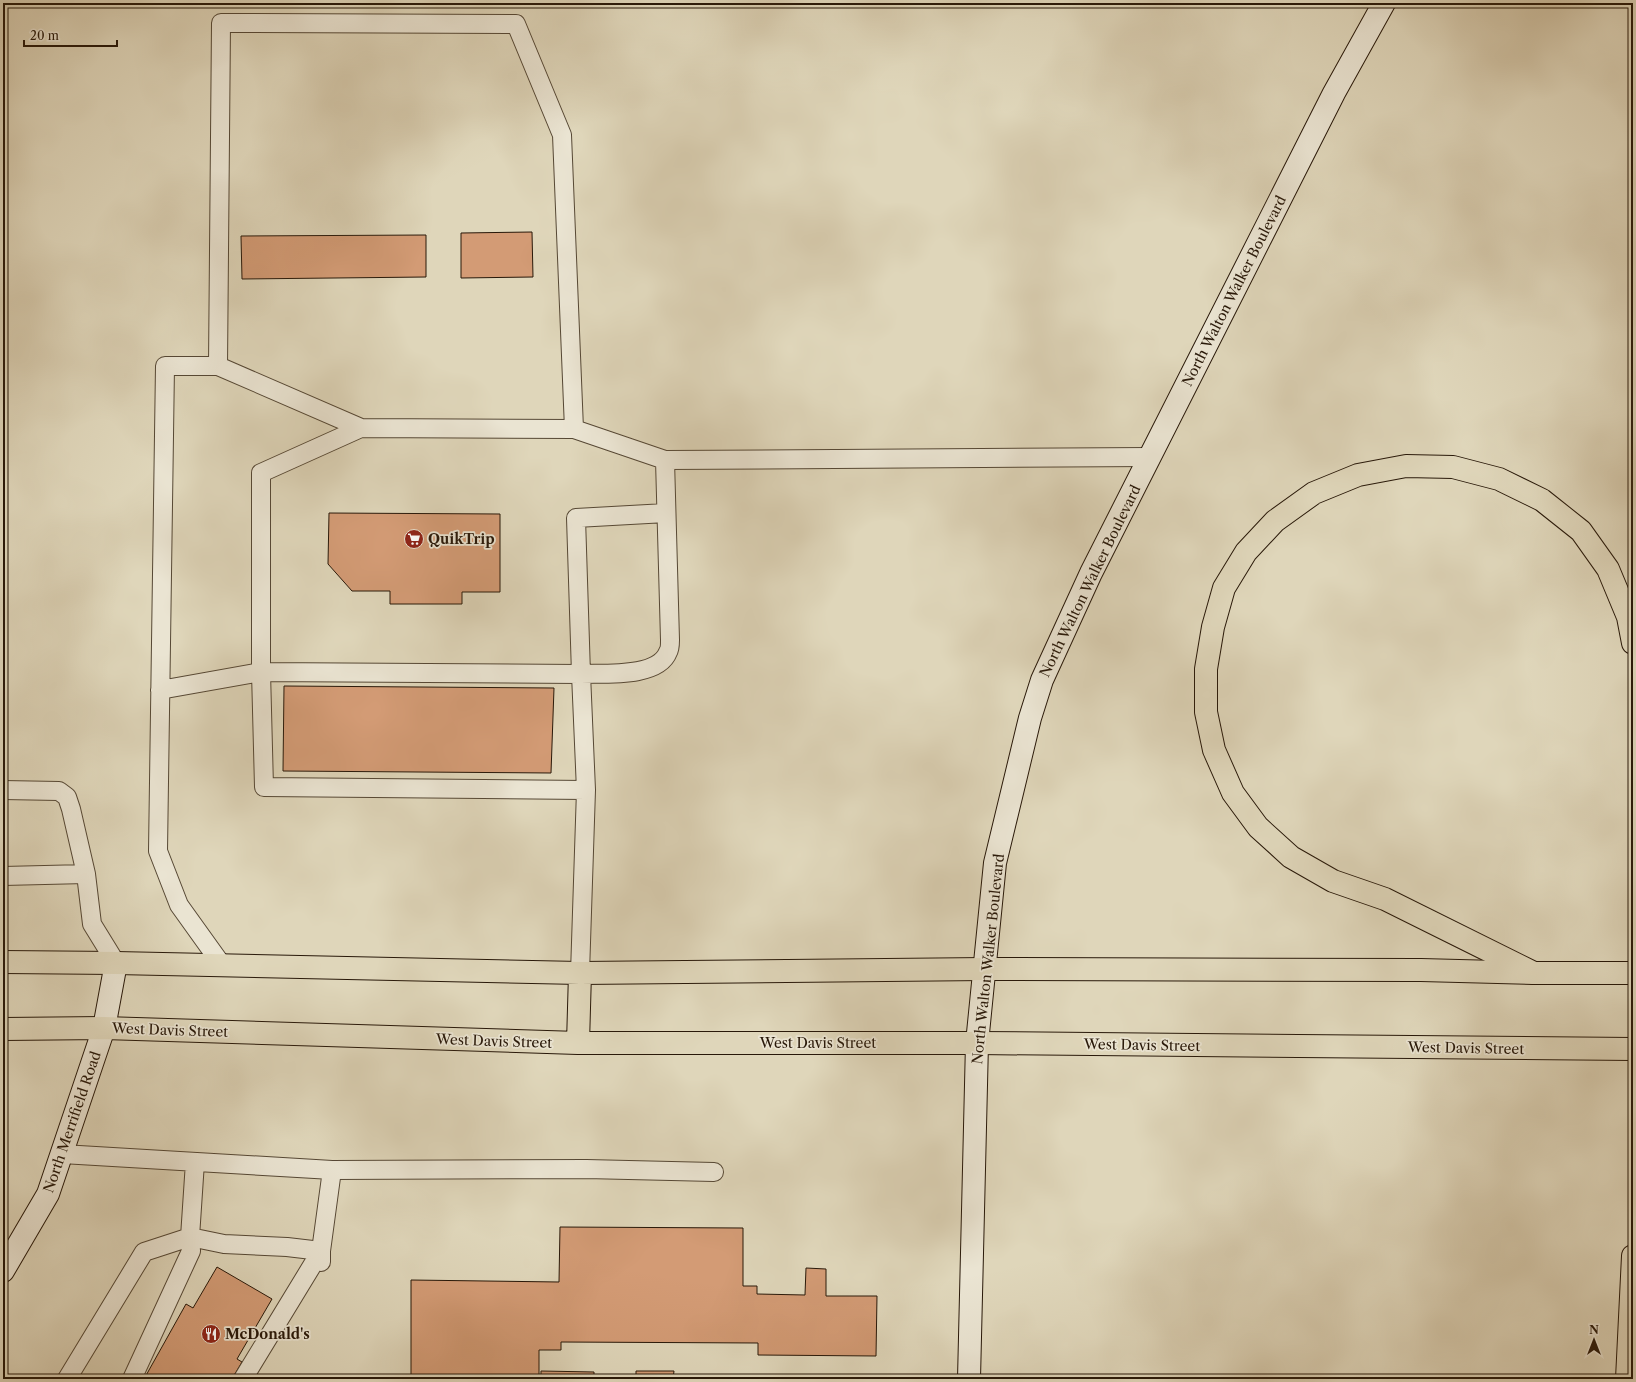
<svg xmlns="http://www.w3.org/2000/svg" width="1636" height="1382" viewBox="0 0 1636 1382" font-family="'Libre Caslon Text',serif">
	<rect width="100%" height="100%" fill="#dfd6ba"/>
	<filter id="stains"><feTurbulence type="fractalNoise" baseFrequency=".005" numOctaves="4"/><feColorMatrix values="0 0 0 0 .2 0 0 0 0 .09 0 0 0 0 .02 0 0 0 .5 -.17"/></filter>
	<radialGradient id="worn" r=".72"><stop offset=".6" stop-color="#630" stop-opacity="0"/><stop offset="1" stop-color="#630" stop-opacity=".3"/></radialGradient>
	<path fill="#d39b75" stroke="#281809" d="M532,232L533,277L461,278V233Z
		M426,235V277L242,279L241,236Z
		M329,513L500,514V592H462V604H390V591H352L328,564Z
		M284,686L554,688L551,773L283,771Z
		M560,1227L743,1228V1286H757V1294L805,1295L806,1268L826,1269V1296H877L876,1356L758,1355V1343L561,1342V1350H539V1379H411V1280L559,1282Z
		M217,1267L272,1299L237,1359L242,1362L232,1379H144L186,1304L193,1308Z
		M541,1371L594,1372V1379H541Z
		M636,1371H674L673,1379H636Z"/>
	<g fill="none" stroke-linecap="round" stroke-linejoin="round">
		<defs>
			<path id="lane" d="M218,366L361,428
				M574,429L361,428L261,473V672L264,787L586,790
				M665,460L1150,457
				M160,690L261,672L581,674L576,518L666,513
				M3,790L59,791L67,797L71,809L86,874
				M3,876L86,874L92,924L116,963
				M222,965L179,905L158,851L165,366H218L221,23L516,24L562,135L574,429L665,460L670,640C670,644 670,649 668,652C658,678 604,673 581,674L586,790L580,973
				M62,1154L332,1170L586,1169L714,1172
				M321,1262V1251L332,1170
				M67,1379L144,1252L190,1237L195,1162
				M132,1379L191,1251L190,1237L224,1244L287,1247L321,1251L243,1379"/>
			<path id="secondary" d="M3,1271L48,1194L104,1028L116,963
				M969,1379L977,1043L995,863L1030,718L1042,680L1091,573L1334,93L1384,3"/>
			<path id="primary" d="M3,962L116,963L580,973L985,969L1421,970L1534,973H1633
				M3,1029L104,1028L578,1043H977L1633,1049
				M578,1043L580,973"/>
			<path id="highway" d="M1534,973L1385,899L1333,881L1291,857L1258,827L1233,793L1214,750L1206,712V669L1213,627L1224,588L1246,552L1275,521L1314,493L1358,475L1406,466L1453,467L1499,479L1542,500L1581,531L1608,569L1628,617L1633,643
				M1627,1379L1633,1256"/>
		</defs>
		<use href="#lane" stroke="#564835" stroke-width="20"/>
		<use href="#secondary" stroke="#281809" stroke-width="24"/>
		<use href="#primary" stroke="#281809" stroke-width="24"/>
		<use href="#highway" stroke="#281809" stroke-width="24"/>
		<use href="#lane" stroke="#eae4d2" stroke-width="18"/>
		<use href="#secondary" stroke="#eae4d2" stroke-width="22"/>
		<use href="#primary" stroke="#dfd6ba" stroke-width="22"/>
		<use href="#highway" stroke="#dfd6ba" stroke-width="22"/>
	</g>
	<defs>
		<symbol id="supermarket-disc" viewBox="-11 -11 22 22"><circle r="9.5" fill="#8f2418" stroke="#eae4d2"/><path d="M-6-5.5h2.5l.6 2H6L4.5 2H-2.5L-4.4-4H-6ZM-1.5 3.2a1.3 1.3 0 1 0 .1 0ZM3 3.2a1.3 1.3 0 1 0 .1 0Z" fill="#fff"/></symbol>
		<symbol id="restaurant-disc" viewBox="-11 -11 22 22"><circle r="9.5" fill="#8f2418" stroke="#eae4d2"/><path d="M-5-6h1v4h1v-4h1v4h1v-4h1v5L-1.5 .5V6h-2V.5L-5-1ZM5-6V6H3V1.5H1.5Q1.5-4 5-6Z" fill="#fff"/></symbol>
	</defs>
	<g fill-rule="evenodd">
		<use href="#supermarket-disc" x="403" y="528" width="22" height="22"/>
		<use href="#restaurant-disc" x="200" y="1323" width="22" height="22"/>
	</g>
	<g text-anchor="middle" stroke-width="3.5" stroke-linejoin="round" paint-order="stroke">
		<g font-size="14" fill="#281809" stroke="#eae4d2">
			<text transform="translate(1234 291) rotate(-63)" y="5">North Walton Walker Boulevard</text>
			<text transform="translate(1090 581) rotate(-64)" y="5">North Walton Walker Boulevard</text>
			<text transform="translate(988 959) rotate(-84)" y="5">North Walton Walker Boulevard</text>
			<text transform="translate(170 1030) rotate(2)" y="5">West Davis Street</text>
			<text transform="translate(494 1041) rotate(2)" y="5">West Davis Street</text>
			<text x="818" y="1048">West Davis Street</text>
			<text transform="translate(1142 1045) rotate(1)" y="5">West Davis Street</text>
			<text transform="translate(1466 1048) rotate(1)" y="5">West Davis Street</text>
			<text transform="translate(72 1122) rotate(-71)" y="5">North Merrifield Road</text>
		</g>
		<g font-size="14" font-weight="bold" fill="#281809" stroke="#eae4d2" text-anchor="start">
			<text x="428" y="544">QuikTrip</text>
			<text x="225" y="1339">McDonald's</text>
		</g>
	</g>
	<rect width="1636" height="1382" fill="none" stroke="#dfd6ba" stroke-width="16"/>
	<rect x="4" y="4" width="1628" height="1374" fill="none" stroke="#281809" stroke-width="2"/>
	<rect x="8" y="8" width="1620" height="1366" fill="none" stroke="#281809"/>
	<g transform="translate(1594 1340)" stroke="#eae4d2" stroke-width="3" paint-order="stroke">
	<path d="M0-3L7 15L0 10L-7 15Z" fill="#281809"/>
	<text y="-6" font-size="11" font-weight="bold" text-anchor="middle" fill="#281809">N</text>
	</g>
	<path d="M24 40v6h93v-6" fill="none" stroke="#281809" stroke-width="2"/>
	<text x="30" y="40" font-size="12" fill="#281809" stroke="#eae4d2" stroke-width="3" paint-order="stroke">20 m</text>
	<rect width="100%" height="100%" filter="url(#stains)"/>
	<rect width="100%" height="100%" fill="url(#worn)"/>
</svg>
